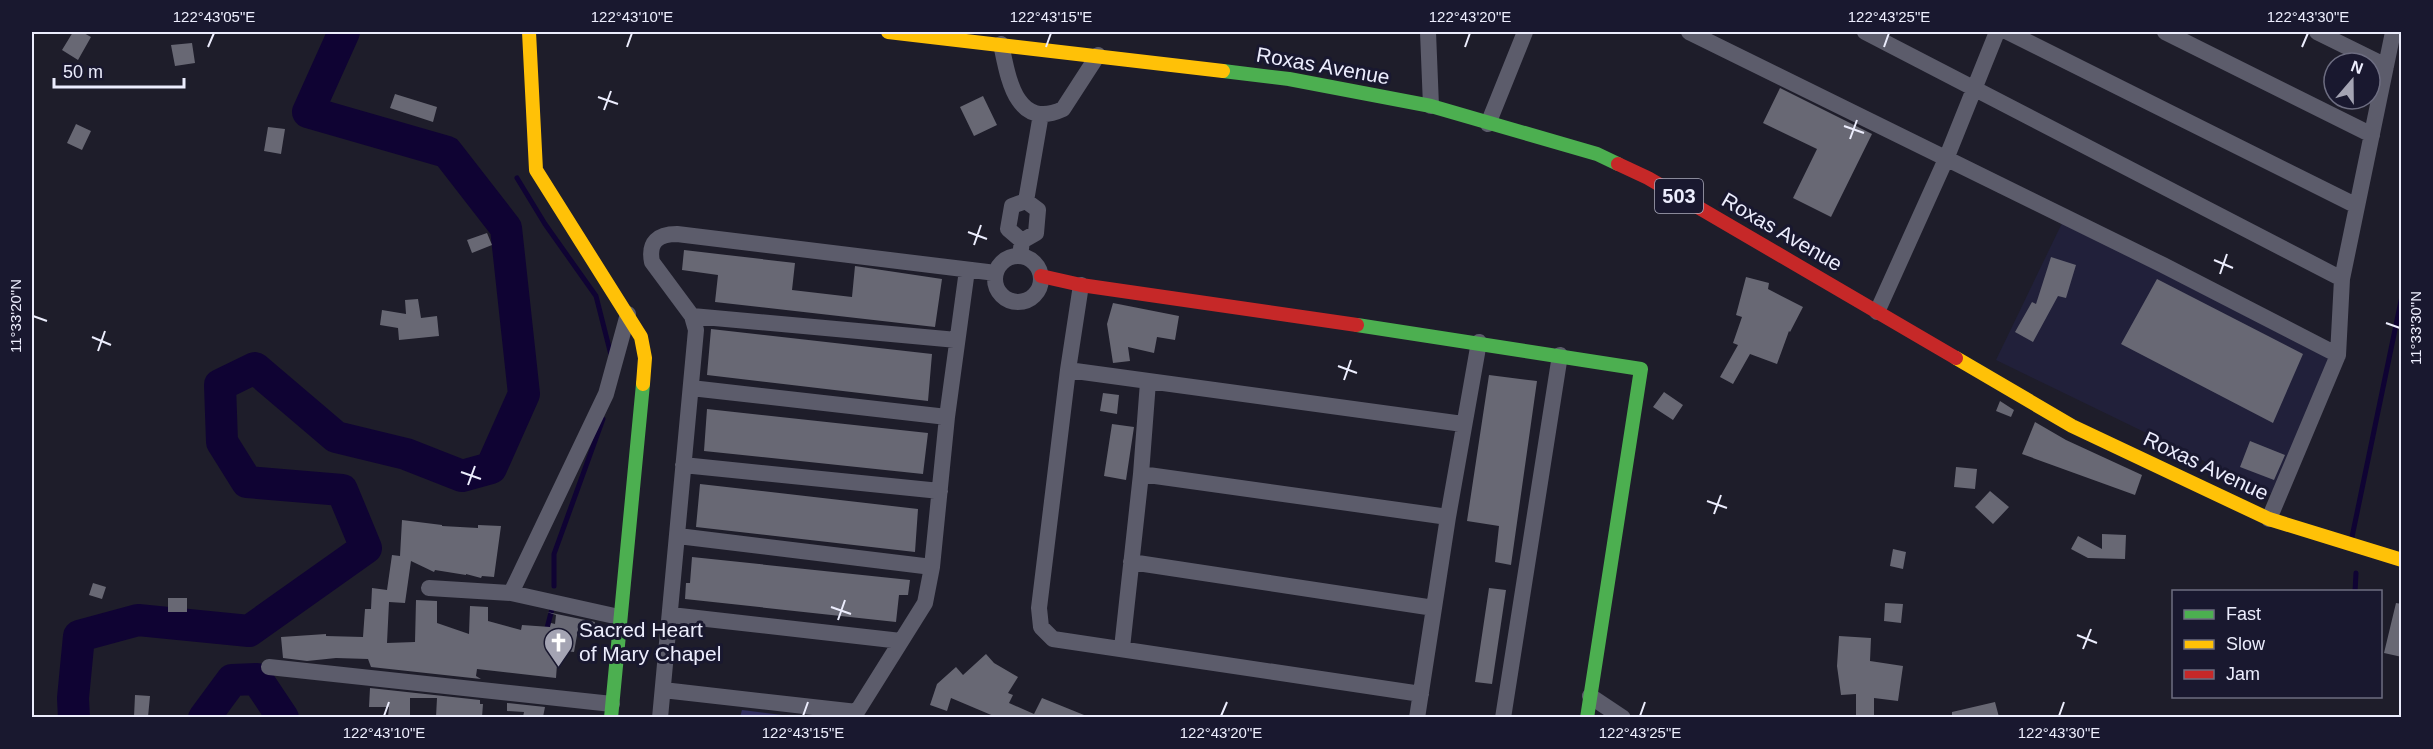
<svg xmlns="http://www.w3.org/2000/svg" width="2433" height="749" viewBox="0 0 2433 749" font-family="Arial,sans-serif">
	<rect width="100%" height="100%" fill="#1e1d2a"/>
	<path fill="#21203a" d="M2064,219L2336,355L2274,495L1996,360Z"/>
	<path fill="#312e5e" d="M742,710L798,717H740Z"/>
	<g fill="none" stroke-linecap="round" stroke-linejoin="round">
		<path stroke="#0f0333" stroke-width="5" d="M517,178L545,224L596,296L611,355
			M2352,537L2402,296
			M554,586V554L603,419
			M2355,592L2356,573
			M546,632L552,609"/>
		<path stroke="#0f0333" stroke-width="32" d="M74,718L73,698L79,636L138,620L249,631L366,548L342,490L247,482L222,442L220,385L255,368L336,437L406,454L462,476L491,468L524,394L506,228L447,152L308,112L344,32
			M204,718L232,680L257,679L283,718"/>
	</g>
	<path fill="#686874" d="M73,32H82L91,37L78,60L62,50Z
		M192,43L195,63L175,66L171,45Z
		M1780,88L1872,134L1831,217L1793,198L1817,149L1763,123Z
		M395,94L437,107L433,122L390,108Z
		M983,96L997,125L974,136L960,107Z
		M76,124L91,131L82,150L67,143Z
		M268,127L285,129L281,154L264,151Z
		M487,233L492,245L472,253L467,240Z
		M684,250L795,263L792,290L852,297L855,266L942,279L935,327L715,302L718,275L682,270Z
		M2051,257L2076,265L2066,298L2058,296L2033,342L2015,332L2032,302L2036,304Z
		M1746,277L1769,283L1768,289L1803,307L1790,332L1789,331L1777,364L1750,354L1733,384L1720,377L1738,345L1733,343L1742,317L1736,315Z
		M2157,279L2303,354L2273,423L2121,344Z
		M418,299L421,318L437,316L439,336L399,340L398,328L380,325L382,310L406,314L405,300Z
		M1113,303L1179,316L1175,340L1157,337L1154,353L1128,347L1130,361L1113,363L1107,324Z
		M711,329L932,354L928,401L707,375Z
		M1489,375L1537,381L1511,565L1495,562L1499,526L1467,521Z
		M1664,392L1683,405L1673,420L1653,407Z
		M1103,393L1119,395L1117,414L1100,411Z
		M2000,401L2014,410L2011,417L1996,411Z
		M707,409L928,433L923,474L704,451Z
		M2035,422L2066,440L2142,475L2135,495L2022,454Z
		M1112,424L1134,427L1126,480L1104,476Z
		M2250,441L2285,455L2274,480L2240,467Z
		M1956,467L1977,469L1975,489L1954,487Z
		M700,484L918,509L915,552L696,527Z
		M1990,491L2009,507L1993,524L1975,507Z
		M402,520L442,525V526L478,528V525L501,526L494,577L482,576L481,578L466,574V575L435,570L434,572L411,561L405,603L389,602L387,643L415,642L416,600L437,601V623L469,634L470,606L488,607V621L521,630L522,625L550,627L551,623L555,624L556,615L547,612L595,622L593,629L579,624L574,652L558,650L556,678L477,669L476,676L481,679L371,667L368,659L336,658L307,661L283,658L281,637L326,634V636L363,637L365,609H371L372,588L387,590L392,555L400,556Z
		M2102,534L2126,535L2125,559L2088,558L2071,549L2078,536L2102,549Z
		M1893,549L1906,552L1903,569L1890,566Z
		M692,557L910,580L908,595H899L896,622L685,599L686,583H690Z
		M93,583L106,587L102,599L89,595Z
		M1489,588L1506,590L1492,684L1475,682Z
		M168,598H187V612H168Z
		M1885,603L1903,604L1901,623L1884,621Z
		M2396,603L2402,604V657L2384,653Z
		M1839,636L1871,638L1870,661L1903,666L1898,701L1874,698V717H1856V694L1841,695L1837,666Z
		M986,654L994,663L1018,677L1008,693L1013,695L1009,703L1034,714L1042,698L1089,717H996L951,698L947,711L930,705L937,684L956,667L963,675Z
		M370,688L480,700V704H483L482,717H436L437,698H410V717H388L389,707H369Z
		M135,695L150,696L148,717H134Z
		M1995,702L1999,717H1952V712Z
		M507,703L545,707L543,717H523L524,712L507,711Z"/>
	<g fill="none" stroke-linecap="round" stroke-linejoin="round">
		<path stroke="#5c5c6b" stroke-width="16" d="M1428,32L1431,106
			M1689,32L2163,265L2338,355L2269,519
			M1865,32L2342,279
			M2008,32L2357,206
			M2165,32L2372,135
			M2317,32L2386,66
			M1001,44C1008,76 1015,131 1063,109L1098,55
			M1488,124L1525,32
			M1026,201L1041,114
			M1022,241L1008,229L1012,206L1026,201
			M995 279a23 23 0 1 1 46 0a23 23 0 1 1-46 0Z
			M1020,256L1022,241L1036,233L1038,210L1026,201
			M1081,285L1068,370L1039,608L1041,627L1053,639L1421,694
			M1877,312L1946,159L1997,32
			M692,316L957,340
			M2338,355L2342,279L2393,32
			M1068,370L1463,424
			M691,388L947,417
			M683,465L940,491
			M1141,474L1448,517
			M678,536L932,567
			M1131,562L1434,608
			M429,588L511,593L619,617
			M511,593L606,394L628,314
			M671,615L901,641
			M1122,648L1141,474L1148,382
			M269,667L612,704
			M663,690L857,712
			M1590,696L1623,718
			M660,718L696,330L692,316L652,262C648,242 658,234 677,234L996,273
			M853,718L925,603L932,567L947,417L967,270
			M1417,718L1448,517L1479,342
			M1503,718L1560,355"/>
		<path stroke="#4caf50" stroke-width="14" d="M1223,71L1289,79L1431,106L1597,154L1618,164
			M1357,325L1641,369L1587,718
			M611,718L643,384"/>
		<path stroke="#ffc107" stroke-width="14" d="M529,32L536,170L641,337L645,358L643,384
			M888,32L1223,71
			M1956,358L2072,426L2269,519L2402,560"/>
		<path stroke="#c62828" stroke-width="14" d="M1618,164L1648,178L1956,358
			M1041,276L1081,285L1357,325"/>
	</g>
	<path fill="none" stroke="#ecedfd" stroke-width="2" d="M208,47L214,33M627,47L632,33M1046,47L1051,33M1465,47L1470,33M1884,47L1889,33M2302,47L2308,33M598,97L618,104M604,110L611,91M1844,126L1864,133M1850,139L1857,120M968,232L987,239M974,245L981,225M2214,260L2233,268M2220,274L2227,254M33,316L47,321M2386,323L2400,328M92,337L111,345M98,351L105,331M1338,366L1357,373M1344,380L1351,360M461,472L481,479M468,485L475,466M1707,501L1727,508M1714,514L1721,495M831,607L851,614M838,620L845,600M2077,635L2097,643M2083,649L2091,629M384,716L389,702M803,716L808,702M1221,716L1227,702M1640,716L1645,702M2059,716L2064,702"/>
	<defs>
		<symbol id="church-pin" viewBox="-11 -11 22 30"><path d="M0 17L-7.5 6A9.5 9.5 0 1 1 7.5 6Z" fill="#a4a4b3" stroke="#19182f"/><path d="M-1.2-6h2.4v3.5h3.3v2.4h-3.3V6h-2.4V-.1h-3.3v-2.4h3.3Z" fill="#fff"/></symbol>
	</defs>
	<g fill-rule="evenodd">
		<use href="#church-pin" x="542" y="626" width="33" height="45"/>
	</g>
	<g text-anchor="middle" stroke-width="6" stroke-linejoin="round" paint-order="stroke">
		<rect fill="#19182f" stroke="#adadbf" stroke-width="1.5" x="1655" y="179" width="48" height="34" rx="4.5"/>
		<g font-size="20" font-weight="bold" fill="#ecedfd">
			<text x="1679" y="203">503</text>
		</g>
		<g font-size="21" fill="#ecedfd" stroke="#19182f">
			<text transform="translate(1323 66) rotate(10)" y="7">Roxas Avenue</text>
			<text transform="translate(1782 232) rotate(30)" y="7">Roxas Avenue</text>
			<text transform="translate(2206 466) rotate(25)" y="7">Roxas Avenue</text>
		</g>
		<g font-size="21" fill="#ecedfd" stroke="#19182f" text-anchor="start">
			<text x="579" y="637">Sacred Heart<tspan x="579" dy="24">of Mary Chapel</tspan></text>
		</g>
	</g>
	<rect width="2433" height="749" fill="none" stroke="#19182f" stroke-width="66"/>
	<rect x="2172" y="590" width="210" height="108" fill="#19182f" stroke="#6d6d81" stroke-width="1.5"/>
	<rect x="2184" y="610" width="30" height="9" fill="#4caf50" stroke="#6d6d81" stroke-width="1.5"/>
	<text x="2226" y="620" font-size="18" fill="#ecedfd">Fast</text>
	<rect x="2184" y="640" width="30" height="9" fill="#ffc107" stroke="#6d6d81" stroke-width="1.5"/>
	<text x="2226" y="650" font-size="18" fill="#ecedfd">Slow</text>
	<rect x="2184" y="670" width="30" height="9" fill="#c62828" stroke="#6d6d81" stroke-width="1.5"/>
	<text x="2226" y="680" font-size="18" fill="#ecedfd">Jam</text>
	<g transform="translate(2352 81) rotate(20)"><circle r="28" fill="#19182f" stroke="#6d6d81" stroke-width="1.5"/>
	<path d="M0-4.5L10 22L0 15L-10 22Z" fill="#a4a4b3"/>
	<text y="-9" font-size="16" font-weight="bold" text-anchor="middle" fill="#ecedfd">N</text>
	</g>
	<path d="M54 78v9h130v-9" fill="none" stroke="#ecedfd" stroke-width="3"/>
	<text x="63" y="78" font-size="18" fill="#ecedfd" stroke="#19182f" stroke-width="4.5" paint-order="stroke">50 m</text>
	<rect x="33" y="33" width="2367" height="683" fill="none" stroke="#ecedfd" stroke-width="2"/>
	<g font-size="15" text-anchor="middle" fill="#ecedfd">
		<text x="214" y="22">122°43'05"E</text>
		<text x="632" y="22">122°43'10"E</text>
		<text x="1051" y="22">122°43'15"E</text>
		<text x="1470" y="22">122°43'20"E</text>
		<text x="1889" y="22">122°43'25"E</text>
		<text x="2308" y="22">122°43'30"E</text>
		<text transform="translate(16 316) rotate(-90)" y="5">11°33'20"N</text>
		<text transform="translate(2416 328) rotate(-90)" y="5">11°33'30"N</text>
		<text x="384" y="738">122°43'10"E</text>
		<text x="803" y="738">122°43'15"E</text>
		<text x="1221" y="738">122°43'20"E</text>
		<text x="1640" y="738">122°43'25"E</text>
		<text x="2059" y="738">122°43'30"E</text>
	</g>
</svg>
